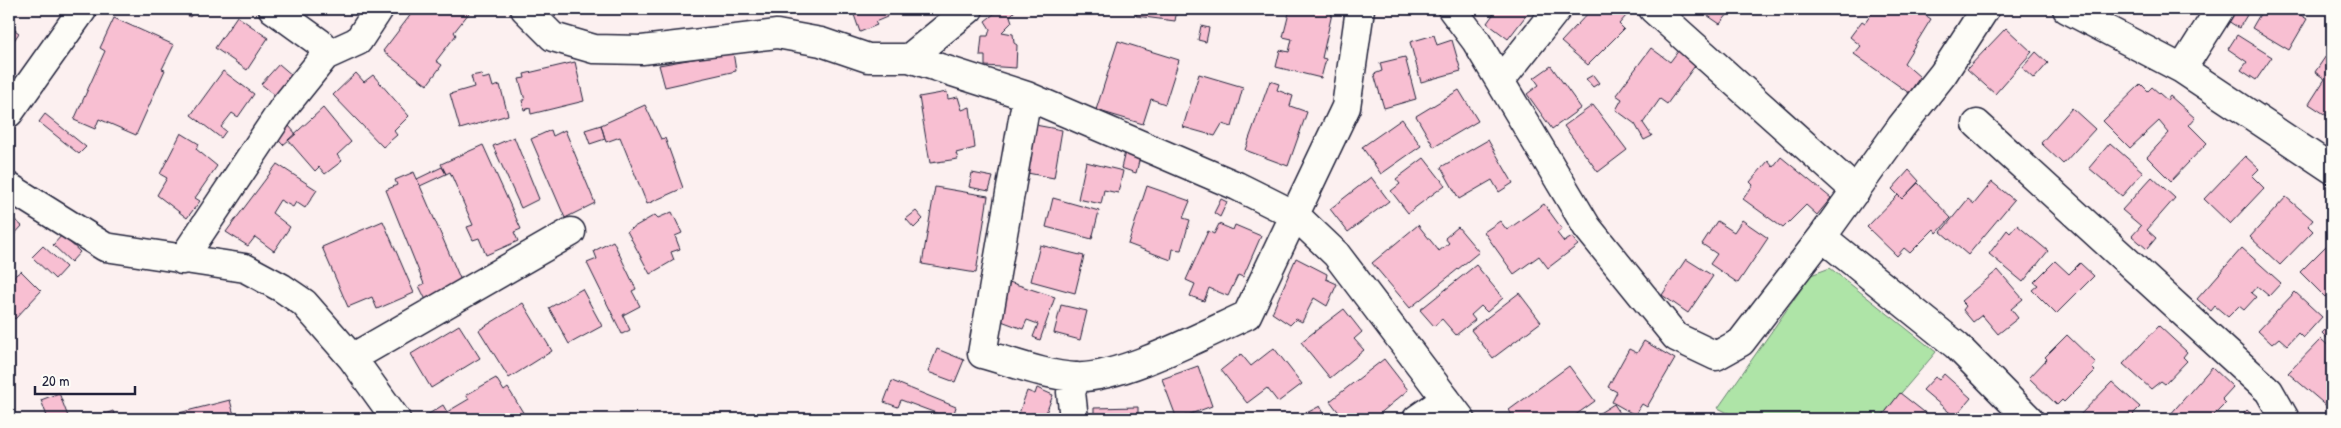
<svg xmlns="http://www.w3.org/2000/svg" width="2341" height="428" viewBox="0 0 2341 428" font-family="'Patrick Hand',sans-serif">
	<rect width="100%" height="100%" fill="#fcf0f0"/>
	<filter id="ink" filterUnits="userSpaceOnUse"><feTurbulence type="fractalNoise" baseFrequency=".02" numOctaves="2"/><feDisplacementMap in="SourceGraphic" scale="10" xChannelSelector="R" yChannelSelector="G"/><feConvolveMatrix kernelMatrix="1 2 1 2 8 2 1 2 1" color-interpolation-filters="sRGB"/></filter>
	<g filter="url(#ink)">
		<path fill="#aee4a7" stroke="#688371" d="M1830,268L1936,352L1879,419H1740L1718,408L1811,275Z"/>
		<path fill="#f8bfd2" stroke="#22223b" d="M178,9H195L190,17Z
			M415,9H462L469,13L454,32L456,35L436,61L442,65L427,85L383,51Z
			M852,9H885L887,17L875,22L877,25L860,32Z
			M1000,9H1017L1010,16L1012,22L1002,32L1013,34L1014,43L1017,45L1016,68L985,66V56H980L982,36H988L990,29L985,21Z
			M1070,9H1085L1073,15Z
			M1137,9H1177L1175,21L1136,16Z
			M1224,9H1245L1244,13Z
			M1290,9H1333L1322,58L1326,59L1321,78L1276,67L1280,50L1289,52L1292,39L1283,37Z
			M1497,9H1531L1508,39L1487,23Z
			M1592,9H1618L1626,16L1619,24L1624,29L1588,65L1561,42Z
			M1698,9H1732L1720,24Z
			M1875,9H1916L1931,19L1904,63L1920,77L1909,93L1854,54L1861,46L1850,37L1862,21L1865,23Z
			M2236,9L2247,15L2239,28L2228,21Z
			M2263,9H2291L2307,19L2289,50L2252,28Z
			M237,16L268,38L247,70L215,48Z
			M114,18L174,45L162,69L165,70L136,135L99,119L95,129L74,120L105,51L100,48Z
			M9,26L19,33L9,48Z
			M1201,26L1209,28L1206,42L1198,40Z
			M2006,28L2032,52L1995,94L1967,69Z
			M1434,35L1437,45L1452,40L1461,71L1421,82L1410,42Z
			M2237,35L2272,57L2256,80L2241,70L2247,62L2228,49Z
			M1118,41L1179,60L1165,104L1151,99L1143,124L1096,110Z
			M2332,47V119L2309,104L2325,79L2315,72Z
			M1651,48L1670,62L1679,50L1697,63L1667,104L1660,99L1643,123L1652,136L1644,140L1635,124L1616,110L1622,99L1616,95Z
			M733,52L736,71L665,87L659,65Z
			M2036,52L2048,63L2034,79L2022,68Z
			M1405,57L1416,99L1384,108L1374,74L1382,71L1380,63Z
			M575,62L584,101L531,114L530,108L524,110L522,100H525L519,79L525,78L524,74Z
			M279,64L293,76L276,96L261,84Z
			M1551,66L1581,108L1552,129L1527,94L1539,85L1534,78Z
			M223,71L254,94L238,117L232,113L221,127L226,131L221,138L191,115Z
			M356,73L364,82L373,75L409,116L394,131L397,135L383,147L333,95Z
			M481,74L482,79L490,77L493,87L500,85L508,115L460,129L450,94L474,87L471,76Z
			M1199,74L1243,87L1232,127L1222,124L1215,136L1183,127Z
			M1593,75L1599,83L1593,87L1586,79Z
			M1270,81L1279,84L1277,90L1293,96L1290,106L1307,112L1288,166L1245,150Z
			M2141,84L2148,91L2152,87L2167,100L2170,96L2195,118L2189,125L2207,143L2171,181L2147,157L2169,133L2159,121L2130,148L2103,121Z
			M1459,90L1478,121L1434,147L1416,116Z
			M947,92L948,99L958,97L962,110L970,107L975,148L956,153L958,159L930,163L919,97Z
			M645,105L661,139L665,138L683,188L647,204L620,137L606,142L601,125Z
			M1593,105L1627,150L1598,172L1564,126Z
			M323,108L351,142L337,155L342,161L325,174L319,167L315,171L288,140Z
			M2072,108L2095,129L2063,164L2041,143Z
			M45,114L86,147L79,154L39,122Z
			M282,118L296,134L283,145L269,130Z
			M1402,119L1421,146L1381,174L1362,147Z
			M1030,124L1062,130L1054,178L1022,172Z
			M601,125L605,139L590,144L585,130Z
			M551,130L553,136L565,130L595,203L565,218L531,139Z
			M181,133L199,144L196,149L217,166L195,198L200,201L187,218L157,195L167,178L160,174Z
			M514,137L539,199L521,208L493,146Z
			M1488,140L1513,183L1499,192L1492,180L1459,199L1441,167Z
			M2110,143L2143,172L2122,196L2089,168Z
			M483,145L521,229L514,232L518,241L486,255L479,238L473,240L467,227L473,225L450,172L446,174L441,164Z
			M1126,148L1141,153L1136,173L1121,168Z
			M2245,156L2259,169L2252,176L2264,188L2230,224L2204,199Z
			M1781,157L1831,198L1817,215L1806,205L1783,228L1743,199L1753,185L1750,182L1768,161L1773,167Z
			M1424,158L1445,185L1408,213L1391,191L1400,184L1396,179Z
			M1086,162L1123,171L1118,193L1104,190L1101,204L1078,199Z
			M277,164L317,190L305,208L296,202L293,207L280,200L272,213L290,227L274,251L255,237L248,246L226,232Z
			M442,167L446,174L420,186L417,179Z
			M1909,170L1919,181L1902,199L1892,189Z
			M414,172L462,283L427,302L419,286L424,284L386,190L397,185L395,180Z
			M972,173L993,177L989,191L969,187Z
			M1371,177L1389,201L1348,232L1330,209Z
			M2152,177L2175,198L2147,230L2156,238L2147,249L2132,236L2141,226L2122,210Z
			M1992,182L2014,200L1968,255L1941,232L1968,199L1974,204Z
			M1918,183L1951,218L1937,233L1934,229L1910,253L1904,248L1897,256L1867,227L1898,195L1902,199Z
			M1147,186L1190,201L1183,218L1190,220L1181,250L1173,249L1171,260L1128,244Z
			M935,187L988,196L976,273L922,264Z
			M2286,197L2313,220L2308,226L2313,231L2280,265L2250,237Z
			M1053,198L1099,211L1092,239L1046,227Z
			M1221,199L1227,202L1220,217L1214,213Z
			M1544,204L1562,229L1557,233L1564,242L1572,237L1578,245L1548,268L1539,256L1514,274L1484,232L1500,221L1507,230Z
			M916,211L923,219L914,228L906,219Z
			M672,212L682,233L675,236L680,249L671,252L674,260L650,274L627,231L655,215L658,218Z
			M9,215L22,226L12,237L9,234Z
			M1742,220L1768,238L1738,283L1710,264L1717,254L1702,244L1717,221L1734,232Z
			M383,221L414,293L377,309L372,297L348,307L322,247Z
			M1219,224L1233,230L1235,225L1261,236L1243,277L1238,275L1228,296L1209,288L1204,301L1190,296L1195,284L1186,280L1208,231L1214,234Z
			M1418,225L1439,251L1449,243L1445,238L1458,227L1479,252L1410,308L1372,263Z
			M2017,225L2048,251L2023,282L1989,254L2007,230L2010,233Z
			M62,235L80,252L71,262L53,245Z
			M2332,240V290L2325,297L2300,272Z
			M613,241L636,289L632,291L640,306L623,315L630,330L622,334L587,263L597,259L594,251Z
			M1040,245L1084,256L1075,293L1031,281Z
			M43,246L66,267L55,279L32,257Z
			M2242,248L2281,283L2269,296L2257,286L2251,293L2256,297L2244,310L2239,306L2228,317L2215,306L2211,311L2197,299Z
			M1296,258L1327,274L1326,279L1337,284L1327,306L1314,298L1302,322L1296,319L1290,325L1272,313Z
			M1686,259L1713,276L1688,313L1662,295Z
			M2055,261L2069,274L2080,263L2094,276L2056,314L2032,290L2038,285L2034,282Z
			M1476,265L1503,298L1487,312L1481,306L1471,315L1475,320L1456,335L1442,319L1434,326L1420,310Z
			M1998,270L2023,299L2011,309L2018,318L1998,334L1982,315L1973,322L1963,310L1966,306L1961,301Z
			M21,271L41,291L15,319L9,314V280Z
			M1009,282L1055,297L1040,340L1033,337L1038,324L1027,320L1023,329L996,319Z
			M582,289L602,326L569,344L549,308Z
			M2295,292L2322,317L2303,338L2298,333L2287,345L2279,338L2272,344L2258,331Z
			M1519,293L1541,322L1493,358L1471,330Z
			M523,303L552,351L509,378L479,330Z
			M1061,305L1087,311L1080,340L1054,333Z
			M1344,309L1362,332L1354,339L1364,350L1330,378L1301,342Z
			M2332,323V343L2322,333Z
			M459,325L480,358L431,388L411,354Z
			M2159,326L2187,352L2183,357L2187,361L2165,384L2161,381L2151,389L2123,364Z
			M2067,335L2096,363L2092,368L2095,371L2064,402L2062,400L2057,405L2029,378L2047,359L2045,357Z
			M2321,339L2332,349V404L2329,408L2288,373Z
			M1644,341L1675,359L1647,407L1642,404L1635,415L1612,402L1617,392L1608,387L1629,349L1637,353Z
			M1274,348L1302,384L1278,402L1267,388L1247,403L1221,370L1241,354L1251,366Z
			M937,349L964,360L955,382L928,372Z
			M1384,359L1408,390L1377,416L1379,418L1377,419H1344L1330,401Z
			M1198,366L1212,406L1177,419L1162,379Z
			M1569,366L1595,401L1570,419L1568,415L1563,419H1508L1512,415L1509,410Z
			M2212,367L2233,387L2222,399L2226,403L2210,419H2172L2169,416Z
			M1944,374L1971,398L1955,417L1923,390L1935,377L1939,380Z
			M496,378L504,391L508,388L527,419H425L424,417L443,405L447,412L469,399L466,395Z
			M892,381L956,407L952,419L901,400L898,407L884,402Z
			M2112,382L2140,407L2133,414L2137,418L2135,419H2076Z
			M1037,388L1053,395L1046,413L1050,415L1049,419H1017L1027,391L1035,394Z
			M59,393L69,419H48L41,400Z
			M1900,393L1933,419H1880Z
			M230,400L235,419H172L171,415Z
			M1614,404L1624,419H1590Z
			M1320,406L1327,419H1295Z
			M1138,407V419H1094V408Z
			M2247,410L2257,419H2238Z
			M113,411L116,419H91Z
			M896,414L909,419H894Z"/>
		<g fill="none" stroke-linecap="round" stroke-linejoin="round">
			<defs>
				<path id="minor" d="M273,9L320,43L325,56
					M525,9L553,37L594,49L642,50L777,34L821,42L868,58H909L1027,96L1237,186L1295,215L1336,254L1461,419
					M1452,9L1476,41L1587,227L1676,337L1716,356L1741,342L1822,237L1901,127L1943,74L1985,9
					M1653,9L1856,191
					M2067,9L2182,69L2332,169
					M909,58L969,9
					M2182,69L2220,9
					M1500,81L1557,9
					M1027,96L982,354C1012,362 1044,375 1075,377C1119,380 1205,334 1247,315L1346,107L1360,9
					M9,113L83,9
					M1977,124L2269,391L2285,419
					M9,187L105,247L245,268L282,288L304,303L352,358L396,419
					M1822,237L1957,346L2029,419
					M182,260L284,107L325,56L358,41L379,9
					M352,358L571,232
					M1074,419L1071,392L1077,377
					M1417,419L1446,399"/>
			</defs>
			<use href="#minor" stroke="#22223b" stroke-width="31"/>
			<use href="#minor" stroke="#fdfcf7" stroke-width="28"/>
		</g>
	</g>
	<rect width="2341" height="428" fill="none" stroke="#fdfcf7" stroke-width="30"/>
	<rect x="15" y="15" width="2311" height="398" fill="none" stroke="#22223b" stroke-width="2" filter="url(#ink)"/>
	<path d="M35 386v8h100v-8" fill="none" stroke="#22223b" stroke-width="2.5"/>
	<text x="42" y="386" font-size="15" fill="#22223b" stroke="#fdfcf7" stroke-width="4" paint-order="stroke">20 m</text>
</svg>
